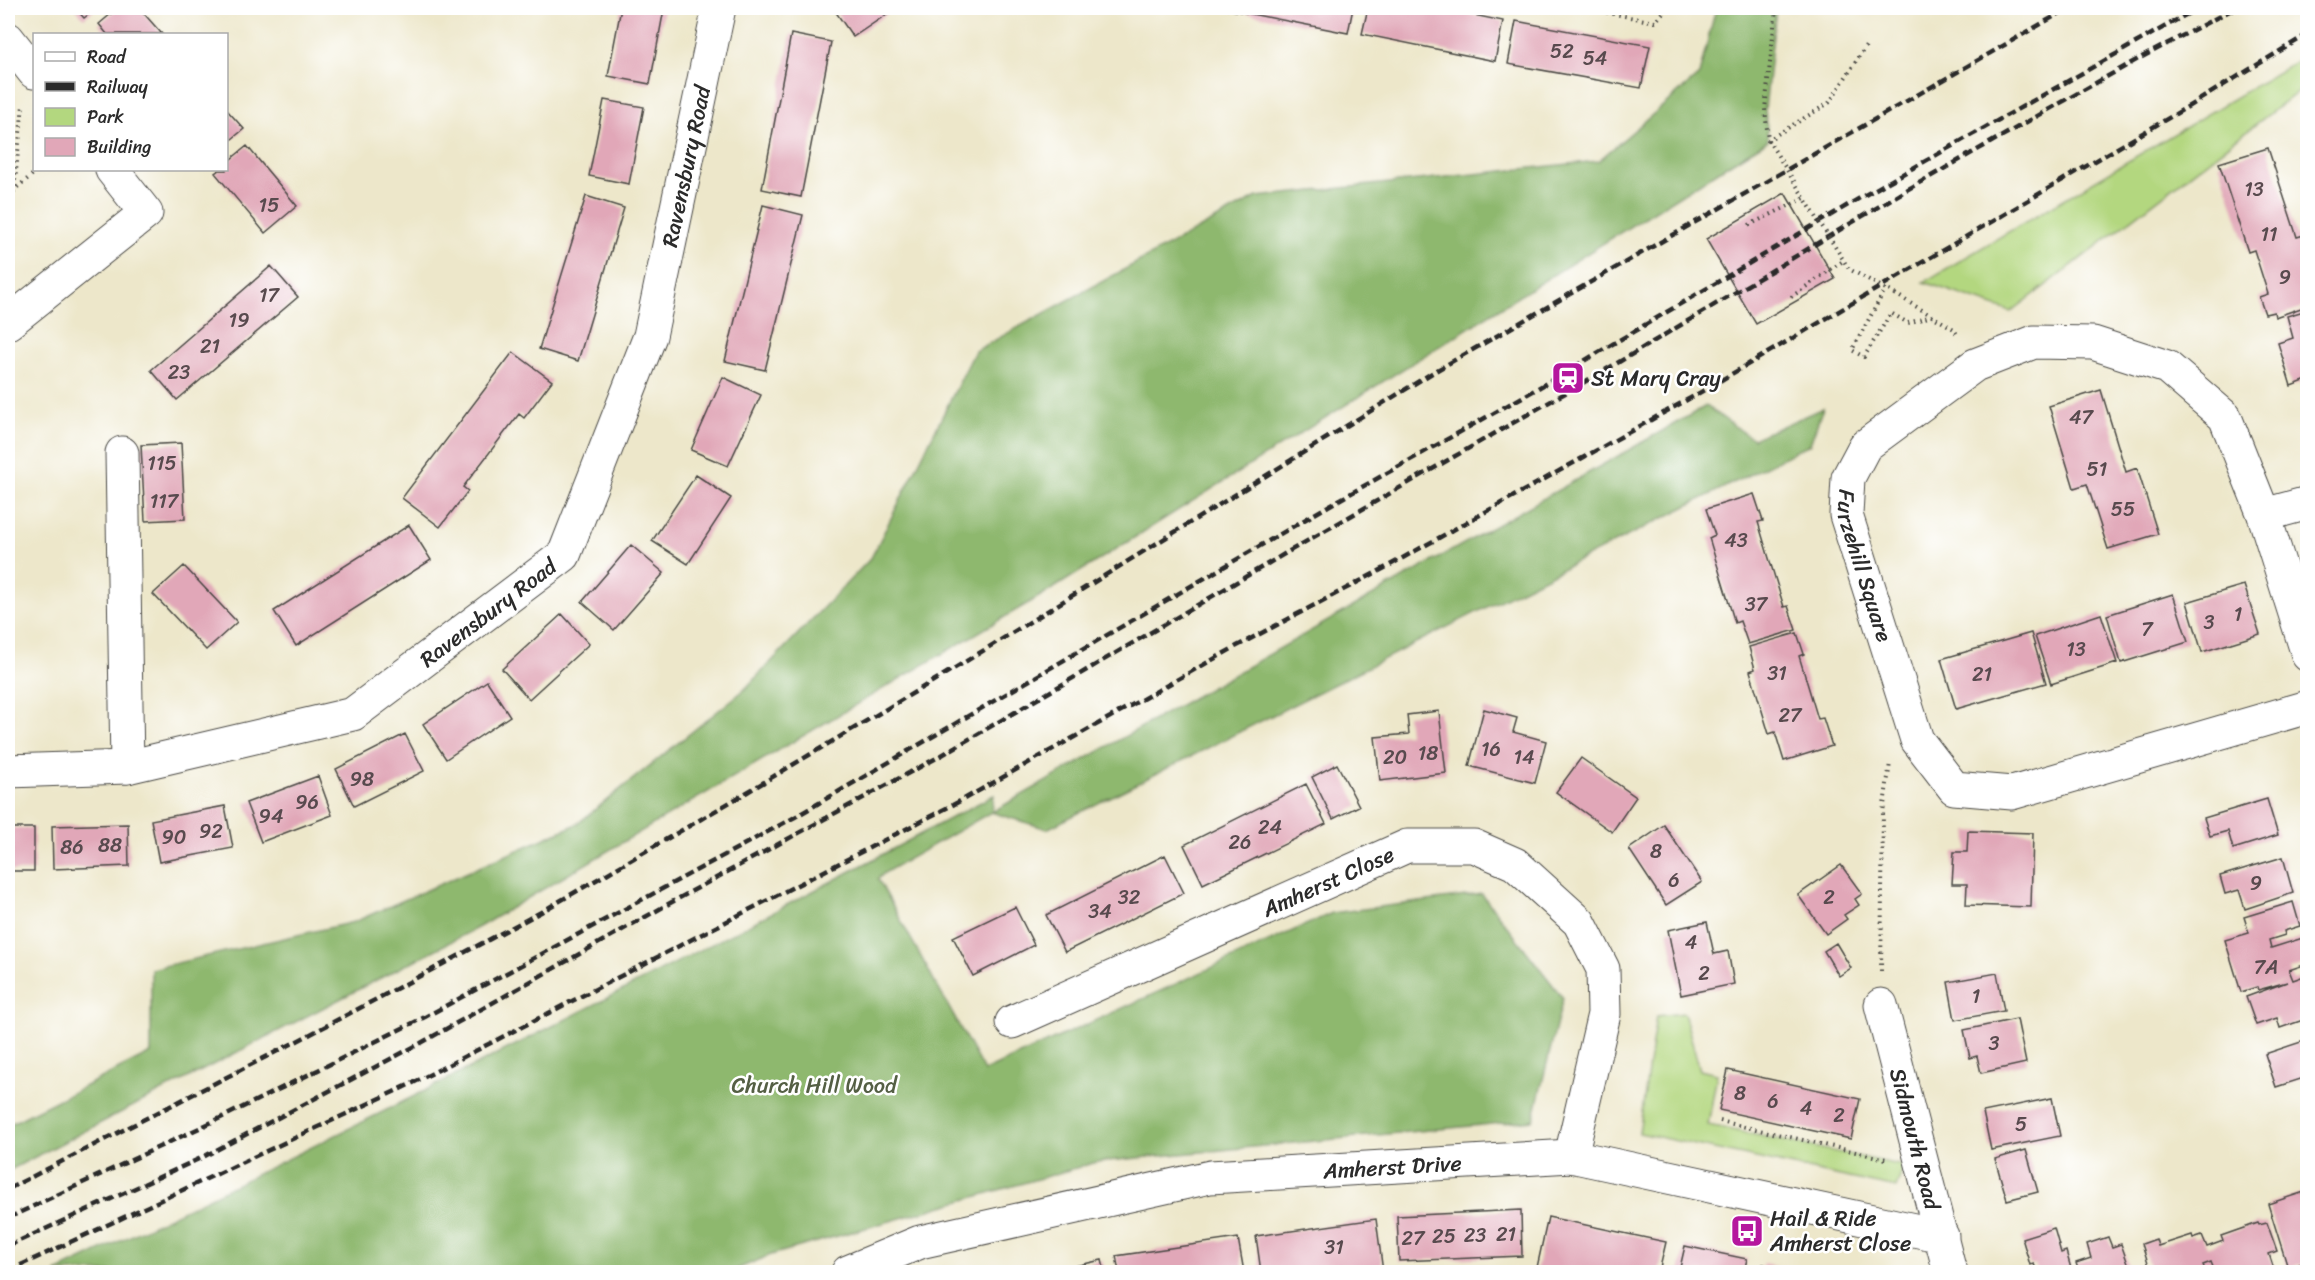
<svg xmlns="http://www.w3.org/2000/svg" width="2315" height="1280" viewBox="0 0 2315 1280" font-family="Sriracha,sans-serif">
	<rect width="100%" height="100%" fill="#fff"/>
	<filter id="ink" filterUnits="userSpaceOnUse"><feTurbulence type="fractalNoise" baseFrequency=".0167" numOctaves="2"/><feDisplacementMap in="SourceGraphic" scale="12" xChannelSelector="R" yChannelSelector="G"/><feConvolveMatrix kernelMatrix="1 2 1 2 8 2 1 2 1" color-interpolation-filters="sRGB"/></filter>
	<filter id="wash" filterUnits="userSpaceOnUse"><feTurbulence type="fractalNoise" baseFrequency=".008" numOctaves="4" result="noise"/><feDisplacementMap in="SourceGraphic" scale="24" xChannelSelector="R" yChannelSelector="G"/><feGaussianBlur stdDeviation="1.35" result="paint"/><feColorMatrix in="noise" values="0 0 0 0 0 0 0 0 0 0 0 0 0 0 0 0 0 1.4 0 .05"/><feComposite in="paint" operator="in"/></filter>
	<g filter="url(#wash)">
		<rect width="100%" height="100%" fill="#ede7ca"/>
		<path fill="#b3d77f" stroke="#6f8155" stroke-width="1.5" d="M2307,55V85L2011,312L1924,282Z
			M1684,1013L1700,1070L1717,1074L1708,1125L1904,1166L1896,1188L1639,1133L1656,1016Z"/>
		<path fill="#8eb86e" stroke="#5c724c" stroke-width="1.5" d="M1716,8H1776L1765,109L1768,140L1054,588L479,927L8,1171V1125L151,1053V969L354,922L577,824L744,690L871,558L975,351L1257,197L1598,161L1699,75Z
			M1706,406L1753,439L1823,408L1810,444L1047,829L991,812L884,873L878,879L984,1071L1332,913L1482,894L1563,998L1533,1120L1097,1162L771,1255L730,1272H56C372,1120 685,961 994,795L992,812Z"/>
		<g id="blocks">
			<path fill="#e1a7b8" d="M75,8H97L84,18Z
				M118,8H139L162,34H107L99,24Z
				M621,8L664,9L650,84L608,76Z
				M833,8H896L853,37Z
				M1221,8H1353L1348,33Z
				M1368,8H1440L1503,21L1495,61L1362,34Z
				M1516,21L1650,46L1641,88L1508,64Z
				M791,34L831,42L801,197L762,189Z
				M604,100L644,107L629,184L589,176Z
				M226,109L244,129L226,144Z
				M247,146L297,206L265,233L215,173L219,170H226V163Z
				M2268,148L2297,237L2304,235L2307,246V306L2275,317L2274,312L2265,314L2259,297L2268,294L2254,250L2248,252L2219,163Z
				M1785,193L1835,279L1756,324L1706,239Z
				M586,196L624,208L578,361L539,349Z
				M763,205L803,215L765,370L725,361Z
				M271,266L298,297L177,400L151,370Z
				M2307,310V380L2291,386L2278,343L2293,338L2287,316Z
				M513,352L552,381L524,418L519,414L463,487L468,491L440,527L402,498Z
				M723,377L761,395L728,466L691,450Z
				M2101,390L2126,472L2137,468L2158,534L2108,549L2087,484L2074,488L2049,406Z
				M181,443L185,519L145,521L141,445Z
				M696,475L731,498L688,564L652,541Z
				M1754,494L1763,521L1758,522L1764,542L1784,607L1788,606L1796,630L1748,644L1740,621L1735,623L1709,538L1715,535L1706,509Z
				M409,525L431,560L296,646L274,611Z
				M631,545L664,573L614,630L582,602Z
				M184,566L237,622L206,650L153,594Z
				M2244,585L2260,634L2202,652L2187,602Z
				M2173,594L2188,642L2121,663L2107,615Z
				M562,614L589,644L529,699L502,669Z
				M2101,614L2117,663L2051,684L2035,636Z
				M1797,633L1804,654L1799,656L1818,719L1823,718L1832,746L1784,761L1775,732L1769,734L1750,671L1755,669L1749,647Z
				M2031,633L2046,683L1956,709L1941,659Z
				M487,681L510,716L446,759L423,724Z
				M1484,709L1517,718L1513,732L1546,741L1535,783L1469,766Z
				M1439,711L1446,773L1380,781L1375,737L1409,734L1407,715Z
				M405,734L424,771L354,806L336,769Z
				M1581,758L1636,797L1612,832L1556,792Z
				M1337,764L1359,806L1333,819L1312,777Z
				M318,776L332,815L261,842L246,803Z
				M1306,784L1326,824L1203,884L1184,845Z
				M2267,799L2278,835L2233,849L2228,831L2210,836L2204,818Z
				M225,806L233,848L159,862L151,820Z
				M128,824L129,866L53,869L52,826Z
				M1664,825L1702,882L1666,905L1629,849Z
				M8,828H34V871H8Z
				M1968,831L2033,833L2031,907L1966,905L1967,884H1952L1954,852H1967Z
				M1165,855L1184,893L1065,952L1046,915Z
				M2283,857L2293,893L2245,909L2239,890L2225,894L2220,876Z
				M1841,865L1862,894L1855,899L1859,905L1844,915L1847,919L1826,934L1798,895Z
				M2293,902L2300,926L2284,931L2285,935L2269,940L2271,948L2306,937L2307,964L2289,970L2293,980L2307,975V1024L2306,1019L2280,1028L2277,1018L2256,1025L2246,997L2287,982L2258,990L2257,987L2241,992L2225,940L2249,933L2244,917Z
				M1015,907L1034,945L973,976L953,937Z
				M1707,922L1714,954L1728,951L1734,984L1681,995L1668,930Z
				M1836,943L1851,968L1839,976L1824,951Z
				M1997,973L2004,1011L1955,1020L1948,982Z
				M2017,1019L2026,1063L1981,1073L1977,1056L1970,1058L1964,1030Z
				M2307,1040V1077L2276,1087L2265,1054Z
				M1728,1070L1860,1099L1851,1139L1719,1110Z
				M2052,1098L2060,1136L1991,1150L1983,1112Z
				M2026,1150L2038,1192L2007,1200L1995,1159Z
				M2307,1191V1266L2302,1268L2300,1264L2288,1268L2268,1204Z
				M1521,1210L1522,1256L1399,1261L1397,1216Z
				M1548,1217L1666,1242L1659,1272H1536Z
				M1376,1219L1383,1272H1352L1351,1267L1323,1272H1261L1256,1236Z
				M2258,1223L2259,1225L2267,1223L2277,1251L2269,1254L2275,1272H2215L2211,1262L2203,1265L2206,1272H2151L2142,1244L2156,1239L2158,1246L2192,1235L2193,1238L2202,1235L2207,1247L2223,1241L2221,1236Z
				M2054,1228L2061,1253L2066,1251L2072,1272H2037L2034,1264L2030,1265L2022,1238Z
				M2108,1237L2112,1247L2121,1244L2131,1272H2079L2076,1263L2091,1258L2087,1244Z
				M1238,1238L1244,1272H1119L1116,1256Z
				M1685,1246L1747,1259L1744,1272H1679Z
				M1102,1260L1105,1272H1048Z
				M1763,1264L1798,1272H1761Z"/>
		</g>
	</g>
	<g filter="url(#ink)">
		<use href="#blocks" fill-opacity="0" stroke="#484743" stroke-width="1.5"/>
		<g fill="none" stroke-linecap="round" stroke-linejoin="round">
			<defs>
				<g id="minor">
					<path d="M8,39L34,72"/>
					<path d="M8,323L146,213L112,170"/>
					<path d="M122,453L127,767"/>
					<path d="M2264,515L2308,503"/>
					<path id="s1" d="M2308,655L2264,515L2225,417L2167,367L2093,343L2034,342L1975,365L1865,446L1848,478L1846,515L1917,740L1954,788L2012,793L2308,707"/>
					<path id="s2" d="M8,771L127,767L353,714L564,555L650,336L719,8"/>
					<path id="s3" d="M1881,1005L1950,1272"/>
					<path id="s4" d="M1012,1022L1407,846H1474L1515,864L1579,922L1603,969L1604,1014L1571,1156"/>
					<path id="s5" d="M848,1272L920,1242L1210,1177L1571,1156L1942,1236"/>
				</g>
			</defs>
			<use href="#minor" stroke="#484743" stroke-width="35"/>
			<path stroke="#484743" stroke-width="4" stroke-dasharray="1.5 4.5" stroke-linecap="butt" d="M1583,8L1655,22L1667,8
				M1776,8L1765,109L1768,140L1829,103L1866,46
				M8,195L38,170
				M1749,225L1805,198
				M8,228L14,190L23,105
				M1886,288L1852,350L1864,357L1891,313L1908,323L1932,316
				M1895,294L1954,329L1958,336
				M1791,297L1843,261
				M1881,971L1883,812L1890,763
				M1720,1121L1886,1159"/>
			<use href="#minor" stroke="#fff" stroke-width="33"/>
			<path stroke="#2b2b2b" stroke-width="4.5" stroke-dasharray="9 4.5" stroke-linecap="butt" d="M8,1189L305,1037L541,912L739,797L960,665L1432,373L2069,8
				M8,1218L229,1114L425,1017L795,817L1330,505L1533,391L1865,195L2198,8
				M8,1246L201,1158L421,1043L672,902L942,755L1286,553L1614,365L1903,192L2140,58L2235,8
				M8,1271L413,1083L964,799L1237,646L1381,570L1694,396L2189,106L2308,34"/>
			<path stroke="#484743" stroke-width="4" stroke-dasharray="1.5 4.5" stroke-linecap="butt" d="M1768,140L1849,269L1895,294"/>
		</g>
	</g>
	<defs>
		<symbol id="station-square" viewBox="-11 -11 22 22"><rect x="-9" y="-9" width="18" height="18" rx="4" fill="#b5179e" stroke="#fff"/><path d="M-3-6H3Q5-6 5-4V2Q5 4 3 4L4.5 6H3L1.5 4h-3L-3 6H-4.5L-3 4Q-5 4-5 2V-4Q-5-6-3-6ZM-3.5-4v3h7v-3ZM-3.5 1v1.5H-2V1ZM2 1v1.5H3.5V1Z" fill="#fff"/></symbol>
		<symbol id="bus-square" viewBox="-11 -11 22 22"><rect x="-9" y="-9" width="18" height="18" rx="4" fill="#b5179e" stroke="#fff"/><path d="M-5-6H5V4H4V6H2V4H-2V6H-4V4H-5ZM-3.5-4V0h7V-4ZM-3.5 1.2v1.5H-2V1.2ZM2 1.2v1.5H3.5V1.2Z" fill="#fff"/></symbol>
	</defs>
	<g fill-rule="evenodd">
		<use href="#station-square" x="1549" y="359" width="38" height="38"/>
		<use href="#bus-square" x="1728" y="1212" width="38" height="38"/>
	</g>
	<g text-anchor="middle" stroke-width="5" stroke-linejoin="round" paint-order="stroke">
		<g font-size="20" fill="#584a4e">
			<text x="1562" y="58">52</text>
			<text x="1595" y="65">54</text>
			<text x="2254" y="196">13</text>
			<text x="269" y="212">15</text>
			<text x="2269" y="241">11</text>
			<text x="2285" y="284">9</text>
			<text x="269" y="302">17</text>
			<text x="239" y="327">19</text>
			<text x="210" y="353">21</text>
			<text x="179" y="379">23</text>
			<text x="2081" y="424">47</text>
			<text x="162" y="470">115</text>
			<text x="2097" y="476">51</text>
			<text x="164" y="508">117</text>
			<text x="2123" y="516">55</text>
			<text x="1736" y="547">43</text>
			<text x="1756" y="611">37</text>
			<text x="2238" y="621">1</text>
			<text x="2209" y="629">3</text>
			<text x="2147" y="636">7</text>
			<text x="2076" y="656">13</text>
			<text x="1777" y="680">31</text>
			<text x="1982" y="681">21</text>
			<text x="1790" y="722">27</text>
			<text x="1491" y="756">16</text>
			<text x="1428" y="760">18</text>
			<text x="1395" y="764">20</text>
			<text x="1524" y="764">14</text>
			<text x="362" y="786">98</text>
			<text x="307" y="809">96</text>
			<text x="271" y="823">94</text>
			<text x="1270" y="834">24</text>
			<text x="211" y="838">92</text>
			<text x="174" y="844">90</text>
			<text x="1240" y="849">26</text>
			<text x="110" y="852">88</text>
			<text x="72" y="854">86</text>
			<text x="1656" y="858">8</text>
			<text x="1674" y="887">6</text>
			<text x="2256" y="890">9</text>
			<text x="1129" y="904">32</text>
			<text x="1829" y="904">2</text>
			<text x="1100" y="918">34</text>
			<text x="1691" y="949">4</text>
			<text x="2266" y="974">7A</text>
			<text x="1704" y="980">2</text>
			<text x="1976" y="1003">1</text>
			<text x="1994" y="1050">3</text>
			<text x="1740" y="1100">8</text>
			<text x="1773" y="1108">6</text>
			<text x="1806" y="1115">4</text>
			<text x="1839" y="1122">2</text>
			<text x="2021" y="1131">5</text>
			<text x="1506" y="1241">21</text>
			<text x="1475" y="1242">23</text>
			<text x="1444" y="1243">25</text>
			<text x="1413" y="1245">27</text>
			<text x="1334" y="1254">31</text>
		</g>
		<g font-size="22" fill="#2b2b2b" stroke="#fff">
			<text dy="8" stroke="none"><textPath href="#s2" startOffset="1024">Ravensbury Road</textPath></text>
			<text dy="8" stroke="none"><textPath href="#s1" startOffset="792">Furzehill Square</textPath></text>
			<text dy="8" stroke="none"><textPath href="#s2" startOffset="520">Ravensbury Road</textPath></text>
			<text dy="8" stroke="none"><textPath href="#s4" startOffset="346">Amherst Close</textPath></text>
			<text dy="8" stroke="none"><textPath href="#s3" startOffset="138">Sidmouth Road</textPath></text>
			<text dy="8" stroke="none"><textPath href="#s5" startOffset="558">Amherst Drive</textPath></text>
		</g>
		<g font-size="22" fill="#2b2b2b" stroke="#fff" text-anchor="start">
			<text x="1591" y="386">St Mary Cray</text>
			<text x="1770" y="1226">Hail &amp; Ride<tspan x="1770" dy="25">Amherst Close</tspan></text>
		</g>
		<g font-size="22" fill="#545f44" stroke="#fff">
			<text x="814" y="1093">Church Hill Wood</text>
		</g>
	</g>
	<rect width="2315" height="1280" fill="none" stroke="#fff" stroke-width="30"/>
	<rect x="33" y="33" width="195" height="138" fill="#ffffff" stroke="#aaaaaa" stroke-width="1.5"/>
	<rect x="45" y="52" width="30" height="9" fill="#ffffff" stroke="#aaaaaa" stroke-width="1.5"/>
	<text x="87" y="63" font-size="18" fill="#2b2b2b">Road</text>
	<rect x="45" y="82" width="30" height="9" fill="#2b2b2b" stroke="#aaaaaa" stroke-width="1.5"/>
	<text x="87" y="93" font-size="18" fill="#2b2b2b">Railway</text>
	<rect x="45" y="108" width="30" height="18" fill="#b3d77f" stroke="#aaaaaa" stroke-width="1.5"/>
	<text x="87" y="123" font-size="18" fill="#2b2b2b">Park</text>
	<rect x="45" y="138" width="30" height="18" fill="#e1a7b8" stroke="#aaaaaa" stroke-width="1.5"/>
	<text x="87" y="153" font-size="18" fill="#2b2b2b">Building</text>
</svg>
